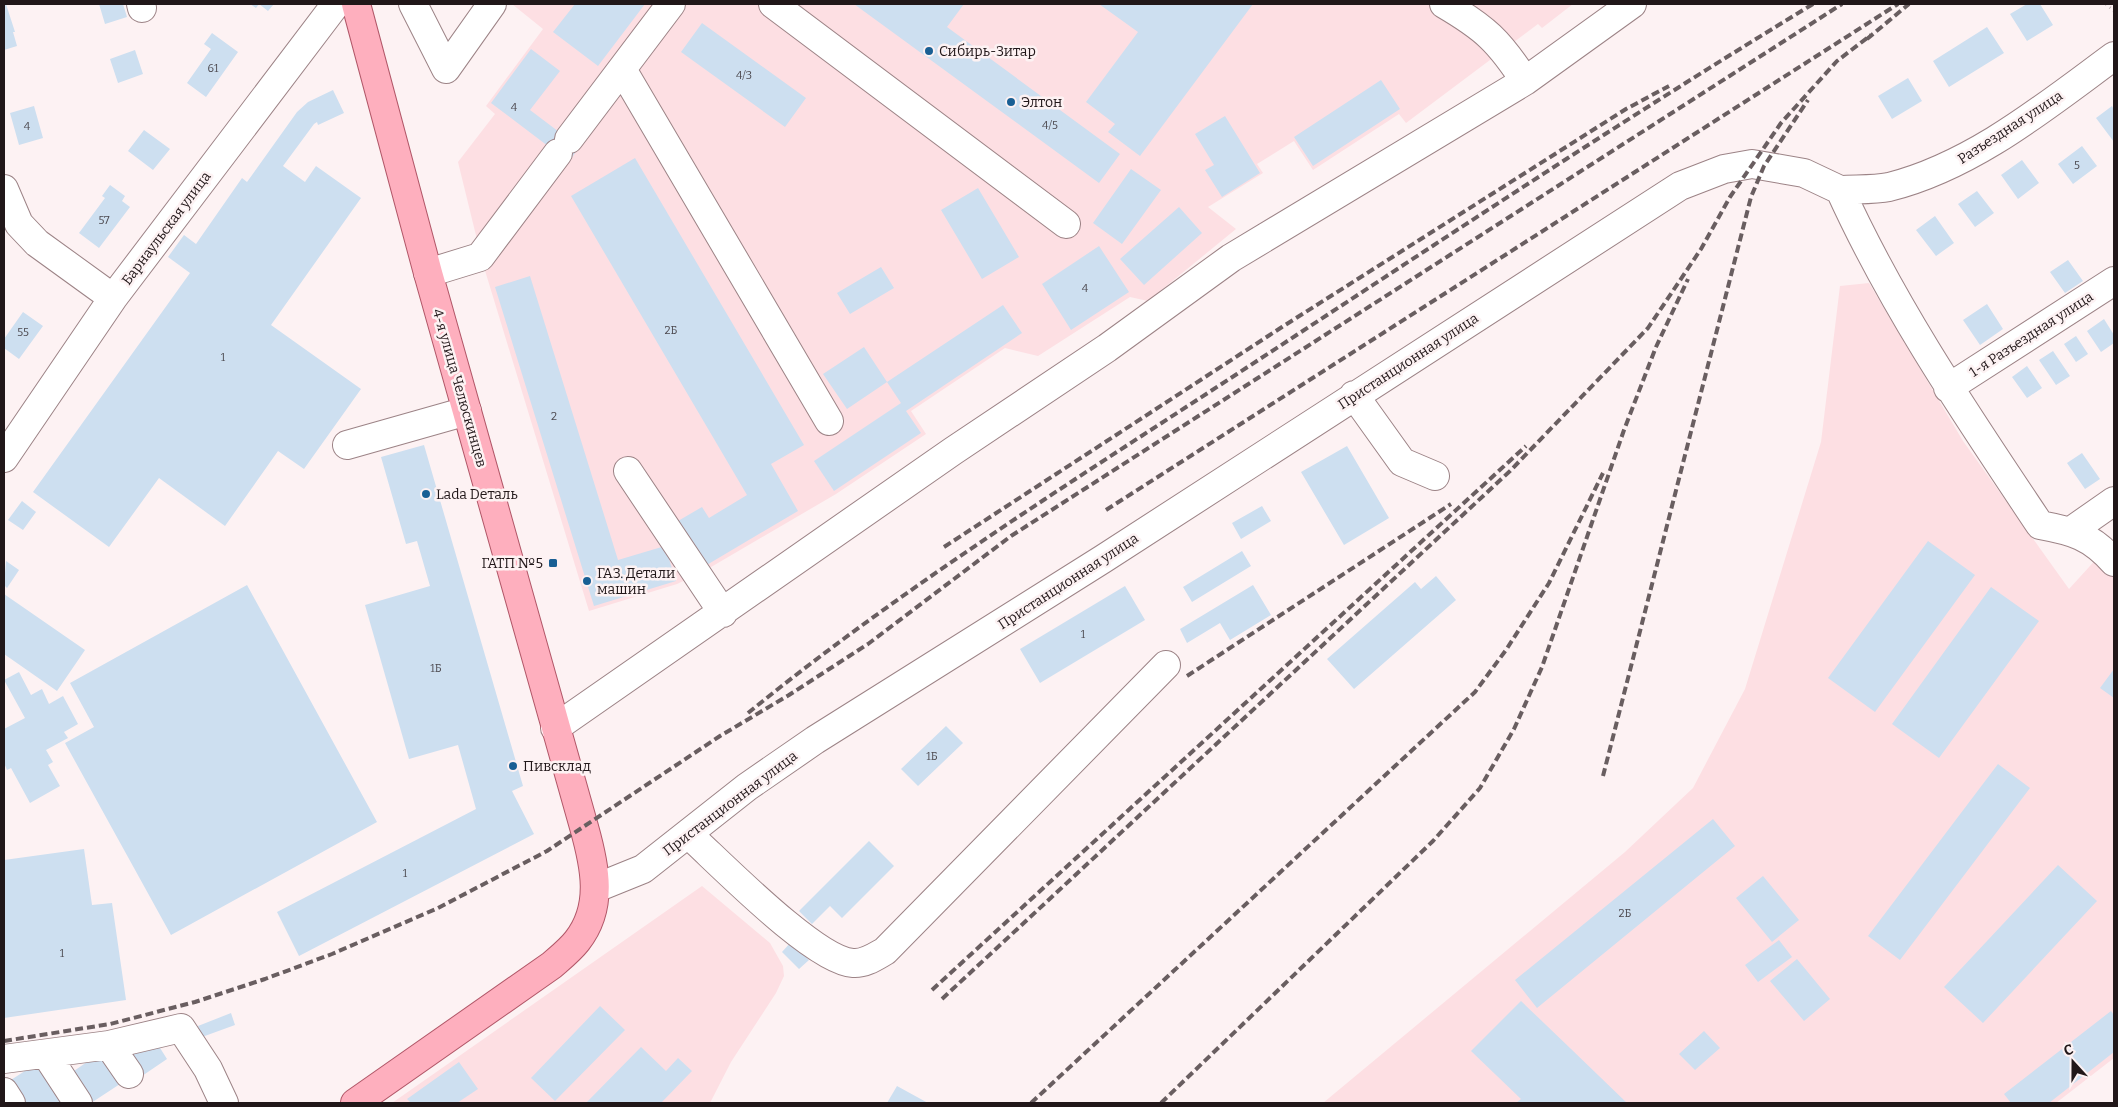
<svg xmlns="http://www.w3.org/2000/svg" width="2118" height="1107" viewBox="0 0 2118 1107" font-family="Bitter,serif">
	<rect width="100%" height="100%" fill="#fdf2f3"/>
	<path fill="#fddfe3" d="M512,4H1573L1542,28L1538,24L1406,123L1399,114L1313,170L1294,141L1257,164L1263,173L1208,207L1236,229L1148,301L1130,297L1038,356L1005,348L911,411L926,434L836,494L706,570L677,584L589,611L483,264L458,162L495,114L486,106L543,29Z
		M1869,283L1963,441L2069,589L2100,555L2114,572V1058L2056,1103H1323L1625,852L1693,788L1745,689L1821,442L1840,286Z
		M702,886L770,943L783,966L784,976L776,993L731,1062L710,1103H392Z"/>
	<path fill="#cddff0" d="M4,4H6L15,32H13L17,46L4,50Z
		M99,4H123L127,17L105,24Z
		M250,4H274L268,11L259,4L256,8Z
		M575,4H645L598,66L553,32Z
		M854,4H964L947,27L1120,154L1099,183Z
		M1099,4H1253L1140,156L1108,132L1115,124L1086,102L1138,32Z
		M2027,4H2040L2053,25L2027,41L2010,14Z
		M702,23L806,98L785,127L681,52Z
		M1987,27L2004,53L1949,87L1933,61Z
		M212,33L238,52L206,97L187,83L211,49L204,44Z
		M531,49L560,71L530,110L579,147L569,162L491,103Z
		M135,50L143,74L118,83L110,59Z
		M1908,78L1922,101L1892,119L1878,96Z
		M1381,80L1400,109L1313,166L1294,137Z
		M333,90L344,113L318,125L317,122L314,124L283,166L305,182L316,166L361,198L271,325L361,389L304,469L278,451L225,526L159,478L109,547L33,492L190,273L168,257L184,235L196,244L242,178L247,182L297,112L308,102Z
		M34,106L43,138L19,145L10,113Z
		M2112,106L2114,110V142L2096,118Z
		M1225,116L1260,173L1222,197L1205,170L1214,165L1195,134Z
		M144,130L170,149L153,170L128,151Z
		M2082,146L2097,166L2073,184L2058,164Z
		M635,158L804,445L771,464L798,511L705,566L678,521L702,507L709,518L747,495L571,196Z
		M2022,160L2039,183L2018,199L2001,175Z
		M1131,169L1161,190L1122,244L1093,223Z
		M110,185L125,196L122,201L130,207L99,248L79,233L105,198L102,196Z
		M978,188L1019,257L982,279L941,210Z
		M1977,191L1994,213L1975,227L1958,204Z
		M1179,207L1202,233L1144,285L1120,259Z
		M1935,216L1954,243L1936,256L1916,230Z
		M1099,246L1129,292L1071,330L1042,284Z
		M2068,260L2083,281L2065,293L2050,272Z
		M881,267L894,288L850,314L837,293Z
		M530,276L618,560L665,546L676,581L594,606L495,287Z
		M1987,304L2003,329L1980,345L1963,320Z
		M1003,305L1022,333L906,411L921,433L834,491L814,461L901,403L887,382Z
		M23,312L43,326L19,359L4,348V339Z
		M2104,319L2114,335V343L2101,352L2087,331Z
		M2076,336L2088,354L2076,362L2064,344Z
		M864,347L887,382L847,409L823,374Z
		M2053,351L2070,376L2056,385L2039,360Z
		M2027,366L2042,388L2027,398L2012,377Z
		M424,445L523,786L512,791L534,834L299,956L277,912L476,809L458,745L409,759L365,605L430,586L417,541L406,544L381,457Z
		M1347,446L1389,518L1344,545L1301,472Z
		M2082,453L2100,479L2085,489L2067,463Z
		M22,501L36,512L23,530L8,520Z
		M1262,506L1271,521L1241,539L1232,523Z
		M1928,541L1975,575L1875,712L1828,678Z
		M1242,551L1251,566L1192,602L1183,587Z
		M6,561L19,570L7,588L4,585Z
		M1436,576L1456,600L1354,689L1327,659L1415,582L1421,589Z
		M247,585L377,822L171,935L65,743L94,727L70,683Z
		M1253,585L1271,615L1230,640L1220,623L1187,643L1180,629Z
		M1125,586L1145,620L1040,683L1020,649Z
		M1991,587L2039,621L1939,758L1892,724Z
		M4,594L85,650L57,691L4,654Z
		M2114,669V698L2100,688Z
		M19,672L31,695L42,689L49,704L63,696L78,724L64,732L68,738L46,750L53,762L48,765L60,786L30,803L11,768L7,770L4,763V729L25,718L4,680Z
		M946,726L963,743L918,786L901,769Z
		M1998,764L2030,788L1900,960L1868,936Z
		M1713,819L1735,846L1537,1008L1515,980Z
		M869,841L894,866L842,918L830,906L812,924L799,911Z
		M84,849L92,905L112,903L126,1000L4,1018V860Z
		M2058,865L2097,901L1983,1023L1944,987Z
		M1763,876L1799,920L1772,942L1736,898Z
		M1779,940L1792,957L1758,982L1745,965Z
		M791,942L809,960L799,969L782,952Z
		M1797,959L1830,999L1804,1021L1770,981Z
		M1521,1001L1570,1048L1627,1103H1516L1521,1099L1471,1051Z
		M600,1006L625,1030L555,1101L531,1078Z
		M2111,1011L2114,1015V1052L2049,1103H2011L2004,1094Z
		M231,1013L235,1025L202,1037L198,1026Z
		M1704,1031L1720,1048L1695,1070L1679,1054Z
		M155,1040L167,1059L142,1076L130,1057Z
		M641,1047L666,1071L678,1058L692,1071L661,1103H586Z
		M100,1053L120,1084L91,1103L71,1073Z
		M459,1062L478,1089L457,1103H411L407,1099Z
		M37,1063L64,1103H26L11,1080Z
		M897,1086L928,1103H887Z"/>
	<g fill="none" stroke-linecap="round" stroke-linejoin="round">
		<defs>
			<path id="minor" d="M141,4L142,8
				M413,4L446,69L492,4
				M773,4L1066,224
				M1444,4C1485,28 1499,41 1525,81
				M622,69L829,421
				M569,139L671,4
				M4,189L19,224L37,243L113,298
				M1840,190C1894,309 1968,417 2040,525C2073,531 2091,536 2114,562
				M1840,190C1856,189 1874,190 1889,187C1973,166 2046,106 2114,56
				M428,273L480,257L558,153
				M1948,388L2114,281
				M1354,395L1402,462L1435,476
				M347,445L467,411
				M4,458L113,298L336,4
				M628,471L723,613
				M2071,531L2114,501
				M555,728L953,451L1107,348L1231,258L1525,81L1632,4
				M688,834C720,863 815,961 853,963C865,964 876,956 885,951L1166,665
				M596,888L643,869L747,787L815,740L1103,559L1680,186L1724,169L1752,164L1804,173L1840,190
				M109,1045L129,1074
				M46,1054L78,1103
				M4,1059L109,1045L181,1028L208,1069L224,1103
				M4,1092L11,1103"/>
			<path id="major" d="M355,1103L552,965C560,958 570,950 577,941C604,907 595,866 584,827L428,273L356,4"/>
		</defs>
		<use href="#minor" stroke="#9c8386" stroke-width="30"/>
		<use href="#major" stroke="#b15768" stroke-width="30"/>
		<path stroke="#baafb1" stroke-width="3" stroke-dasharray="1 4" stroke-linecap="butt" d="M2106,4L2114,11"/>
		<use href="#minor" stroke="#fff" stroke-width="28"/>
		<use href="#major" stroke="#feafbe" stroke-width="28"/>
		<path stroke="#695e60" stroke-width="4" stroke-dasharray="8 4" stroke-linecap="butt" d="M1867,39L1909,4
			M1106,510L1898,4
			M944,547L1282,327L1626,109L1669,86
			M1187,676L1451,504
			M748,713C903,587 1073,481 1240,372C1430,248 1619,122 1813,4
			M1603,776L1751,197L1764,166L1808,100
			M932,990L1526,446
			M942,999L1510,471L1648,328L1701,249L1730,197L1781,123L1837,61L1871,35
			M4,1041L110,1024L195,1002L265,979L332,954L438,908L547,851L720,736L789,695L868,644L1011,536L1842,4
			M1031,1103L1475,692L1506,650L1549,583L1603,473
			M1161,1103L1433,841L1480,788L1514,729L1542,667L1624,430L1656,347L1688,279"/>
	</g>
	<g fill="#195f94" stroke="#fdf2f3" stroke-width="2">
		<circle cx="929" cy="51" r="5"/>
		<circle cx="1011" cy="102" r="5"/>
		<circle cx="426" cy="494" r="5"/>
		<rect x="548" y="558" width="10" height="10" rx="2.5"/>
		<circle cx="587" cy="581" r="5"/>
		<circle cx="513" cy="766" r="5"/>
	</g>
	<g text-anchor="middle" stroke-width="5" stroke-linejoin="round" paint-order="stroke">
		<g font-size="11" fill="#4c494f">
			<text x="213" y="72">61</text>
			<text x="744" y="79">4/3</text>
			<text x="514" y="111">4</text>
			<text x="1050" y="129">4/5</text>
			<text x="27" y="130">4</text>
			<text x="2077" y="169">5</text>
			<text x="104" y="224">57</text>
			<text x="1085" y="292">4</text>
			<text x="671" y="334">2Б</text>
			<text x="23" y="336">55</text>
			<text x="223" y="361">1</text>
			<text x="554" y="420">2</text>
			<text x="1083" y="638">1</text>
			<text x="436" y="672">1Б</text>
			<text x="932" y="760">1Б</text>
			<text x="405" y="877">1</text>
			<text x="1625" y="917">2Б</text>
			<text x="62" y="957">1</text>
		</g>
		<g font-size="14" fill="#211719" stroke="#fdf2f3" text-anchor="start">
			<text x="939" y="56">Сибирь-Зитар</text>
			<text x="1021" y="107">Элтон</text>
			<text x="436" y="499">Lada Dеталь</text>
			<text x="543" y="568" text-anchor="end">ГАТП №5</text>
			<text x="597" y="578">ГАЗ. Детали<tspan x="597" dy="16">машин</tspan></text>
			<text x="523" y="771">Пивсклад</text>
		</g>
		<g font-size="14" fill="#211719" stroke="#fdf2f3">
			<text transform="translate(2010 127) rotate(-33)" y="5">Разъездная улица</text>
			<text transform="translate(166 228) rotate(-53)" y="5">Барнаульская улица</text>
			<text transform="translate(2031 334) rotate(-33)" y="5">1-я Разъездная улица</text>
			<text transform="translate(1408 361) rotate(-33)" y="5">Пристанционная улица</text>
			<text transform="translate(460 388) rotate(74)" y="5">4-я улица Челюскинцев</text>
			<text transform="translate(1068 581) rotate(-33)" y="5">Пристанционная улица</text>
			<text transform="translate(730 803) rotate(-37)" y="5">Пристанционная улица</text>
		</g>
	</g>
	<rect width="2118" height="1107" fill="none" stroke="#211719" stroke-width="10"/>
	<g transform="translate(2073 1062) rotate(339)" stroke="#fdf2f3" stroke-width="4" paint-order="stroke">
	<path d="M0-4L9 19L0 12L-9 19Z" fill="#211719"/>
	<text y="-8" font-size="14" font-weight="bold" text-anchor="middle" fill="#211719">С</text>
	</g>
</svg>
